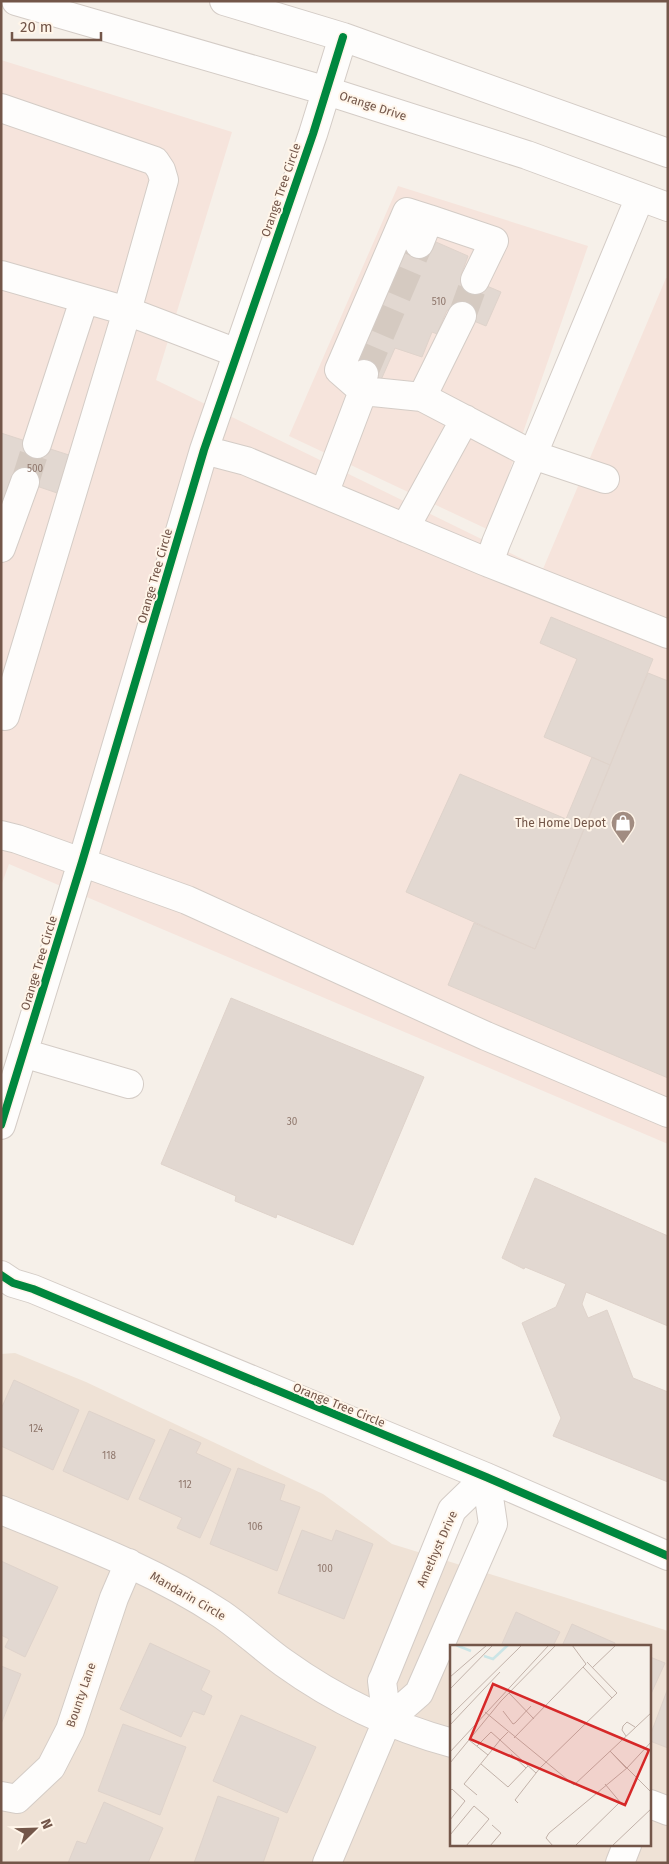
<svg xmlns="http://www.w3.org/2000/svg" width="669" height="1864" viewBox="0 0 669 1864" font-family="'Fira Sans',sans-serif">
	<rect width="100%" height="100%" fill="#f6f0e9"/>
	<path fill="#efe2d6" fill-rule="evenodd" d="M15,1353L86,1382L323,1494L392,1544L564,1597L668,1631V1863H1V1354ZM452,1646H650V1845H452Z"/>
	<path fill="#f6e4dc" d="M1,60L232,132L156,380L543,569L666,278H668V1144L9,864L1,886Z
		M398,186L588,246L489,530L289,436Z"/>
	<path fill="#e2d8d1" stroke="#dfd3cb" d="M406,239L432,250L436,242L468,256L461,275L501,292L486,326L447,310L437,334L432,332L422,357L395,348L381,380L352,367Z
		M1,433L72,456L60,494L19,480L1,518Z
		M551,617L653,659L610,765L544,737L577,659L540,643Z
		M648,673L668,681V1078L448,985L474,923L535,949Z
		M592,757L610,765L535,949L406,892L460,774L566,819Z
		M231,998L424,1077L353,1245L277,1214L276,1218L235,1201L236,1196L161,1164Z
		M535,1178L668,1236V1326L586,1292L582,1304L588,1318L607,1310L633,1378L668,1392V1482L553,1436L561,1418L522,1323L556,1307L566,1284L525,1267L524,1269L502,1258Z
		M14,1380L79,1410L53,1470L1,1446V1409Z
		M89,1411L155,1440L128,1500L63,1471Z
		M170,1429L201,1443L196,1453L231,1469L200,1538L177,1528L182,1518L139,1499Z
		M238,1468L285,1485L280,1500L300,1507L277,1571L210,1544Z
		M302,1530L332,1541L336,1530L373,1544L344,1619L278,1593Z
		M1,1561L58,1587L25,1657L5,1647L9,1639L1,1635Z
		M516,1612L560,1632L553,1646H501Z
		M572,1624L615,1643L614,1646H562Z
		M150,1643L210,1671L201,1690L212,1696L204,1715L193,1711L181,1737L120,1709Z
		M650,1657L665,1663L650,1696Z
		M1,1666L21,1674L1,1724Z
		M668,1688V1748L650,1741V1736Z
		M241,1715L316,1747L287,1813L213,1781Z
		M123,1724L186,1747L160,1815L98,1791Z
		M218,1796L279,1818L263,1863H194Z
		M104,1802L163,1828L148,1863H68L77,1841L86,1844Z"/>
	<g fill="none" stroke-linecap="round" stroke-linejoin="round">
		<path stroke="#d5cac1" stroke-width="28" stroke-dasharray="28 14" stroke-linecap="butt" d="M462,316L475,280
			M364,373L419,244
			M25,482L37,444"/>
		<defs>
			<path id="minor" d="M16,1L327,91L527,155L668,207
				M224,1L343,37L668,153
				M1,108L155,161L161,170L164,180L127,311L1,275
				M429,219L407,212L339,370L363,391L422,397L533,455L605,479
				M419,244L429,219L494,241L475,280
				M422,397L462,316
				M37,444L84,300
				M204,450L246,461L484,561L668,634
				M324,494L363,391L361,380L364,374
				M405,528L465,419
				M1,548L25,482
				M489,563L496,543L640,197
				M1,714L5,716L127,311L237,353
				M1,835L17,839L187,900L486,1036L668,1113
				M23,1053L129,1084
				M1,1125L82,862L204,450L313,134L343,37
				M1,1275L13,1283L33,1289L486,1477L668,1556
				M1,1510C76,1541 153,1569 221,1614C243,1629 263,1648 284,1663C334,1699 393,1727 452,1743
				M387,1721L382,1681L384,1677L452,1510L486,1477
				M1,1796L17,1799L51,1767L70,1730L114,1598L129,1563
				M650,1804L668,1811
				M327,1863L387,1721L419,1693L493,1524L486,1477
				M620,1863L627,1845"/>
		</defs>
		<use href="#minor" stroke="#d4ccc6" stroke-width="30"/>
		<use href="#minor" stroke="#fefdfc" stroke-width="28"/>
		<defs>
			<path id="cycleway" d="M1,1125L82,862L204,450L313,134L343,37
				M1,1275L13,1283L33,1289L486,1477L668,1556"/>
		</defs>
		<use href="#cycleway" stroke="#fff5e9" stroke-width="11"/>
		<use href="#cycleway" stroke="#00873e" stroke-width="8"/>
	</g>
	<defs>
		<symbol id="shop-pin" viewBox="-11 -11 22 30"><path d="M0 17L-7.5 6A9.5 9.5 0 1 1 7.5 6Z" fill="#a18c81" stroke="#fff5e9"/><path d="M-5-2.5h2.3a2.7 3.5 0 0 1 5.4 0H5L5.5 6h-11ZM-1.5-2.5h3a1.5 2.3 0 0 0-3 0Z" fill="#fff"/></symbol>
	</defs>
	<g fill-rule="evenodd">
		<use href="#shop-pin" x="609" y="809" width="28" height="38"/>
	</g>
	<g text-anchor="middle" stroke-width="4" stroke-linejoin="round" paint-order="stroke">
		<g font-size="10" fill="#90786d">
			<text x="439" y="305">510</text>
			<text x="35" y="472">500</text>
			<text x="292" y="1125">30</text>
			<text x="36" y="1432">124</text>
			<text x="109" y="1459">118</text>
			<text x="185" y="1488">112</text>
			<text x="255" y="1530">106</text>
			<text x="325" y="1572">100</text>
		</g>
		<g font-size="12" fill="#735649" stroke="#fff5e9">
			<text transform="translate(373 106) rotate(18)" y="4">Orange Drive</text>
			<text transform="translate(281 190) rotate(-71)" y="4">Orange Tree Circle</text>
			<text transform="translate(155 576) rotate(-74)" y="4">Orange Tree Circle</text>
			<text transform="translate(39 963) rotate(-73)" y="4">Orange Tree Circle</text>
			<text transform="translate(339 1405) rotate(22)" y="4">Orange Tree Circle</text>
			<text transform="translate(437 1549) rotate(-66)" y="4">Amethyst Drive</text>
			<text transform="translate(188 1596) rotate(30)" y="4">Mandarin Circle</text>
			<text transform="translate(81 1695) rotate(-71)" y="4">Bounty Lane</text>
		</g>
		<g font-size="12" fill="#735649" stroke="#fff5e9" text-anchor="end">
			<text x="606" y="827">The Home Depot</text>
		</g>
	</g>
	<g transform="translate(450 1645)">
		<rect width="201" height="201" fill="#f6f0e9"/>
		<path fill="none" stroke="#cbe5e6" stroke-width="2.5" d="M6,0L21,6M34,11L43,14L58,0"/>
		<path fill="none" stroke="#c2b2a9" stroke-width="1" d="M133,22L162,53M142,23L166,0M0,32L37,0M0,44L43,0M59,48L84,74M53,66L63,79L65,78M35,67L124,140L202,67M0,71L72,0M65,78L81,61M0,80L50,27M58,87L50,95L86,128M176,91L172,85L173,81L177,77L185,82M64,93L136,19L122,0M19,95L38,110L14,139L27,150M27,101L41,87L50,95L38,110M160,106L202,148M160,106L176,123M0,107L99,0M61,109L76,123M0,118L51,56L106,0M31,119L58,142L78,121M0,146L2,144L15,156L0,175M68,158L65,155L90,123L167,48L137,17M0,190L24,161L39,174L16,201M40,201L51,188L42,180M103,201L96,193L99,188L177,123L202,96M125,201L170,157L155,139M162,201L202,163"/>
		<path fill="#d62828" fill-opacity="0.15" stroke="#d62828" stroke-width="2.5" d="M43,39L199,105L175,160L20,94Z"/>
		<rect width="201" height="201" fill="none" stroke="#735649" stroke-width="2.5"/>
	</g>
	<rect width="669" height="1864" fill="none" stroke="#735649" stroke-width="5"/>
	<g transform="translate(35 1829) rotate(67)" stroke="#fff5e9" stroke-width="4" paint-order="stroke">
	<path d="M0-4L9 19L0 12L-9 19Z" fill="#735649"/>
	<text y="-8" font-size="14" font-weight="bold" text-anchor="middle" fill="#735649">N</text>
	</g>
	<path d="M12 32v8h89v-8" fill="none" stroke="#735649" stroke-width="2.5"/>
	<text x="20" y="32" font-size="15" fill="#735649" stroke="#fff5e9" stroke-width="4" paint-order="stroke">20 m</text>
</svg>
